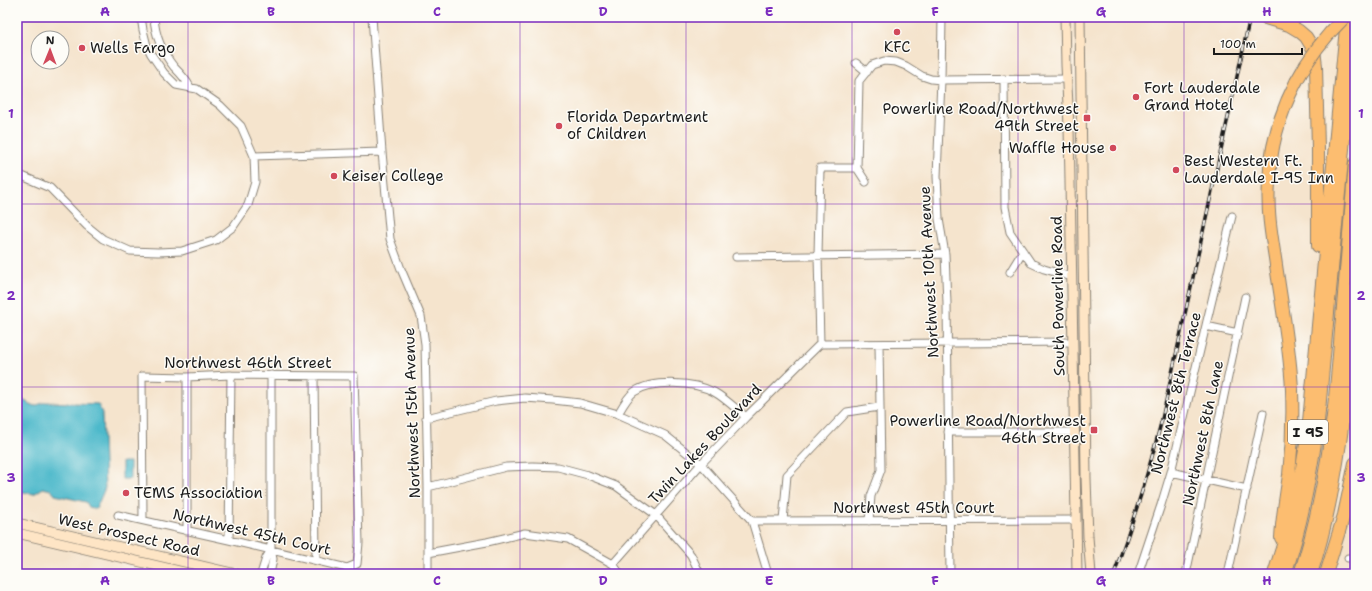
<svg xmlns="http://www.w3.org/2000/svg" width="1372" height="591" viewBox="0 0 1372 591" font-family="'Shantell Sans',sans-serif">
	<rect width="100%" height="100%" fill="#fdfcf7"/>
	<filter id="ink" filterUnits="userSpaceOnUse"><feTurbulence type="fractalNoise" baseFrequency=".025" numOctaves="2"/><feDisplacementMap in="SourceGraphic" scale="8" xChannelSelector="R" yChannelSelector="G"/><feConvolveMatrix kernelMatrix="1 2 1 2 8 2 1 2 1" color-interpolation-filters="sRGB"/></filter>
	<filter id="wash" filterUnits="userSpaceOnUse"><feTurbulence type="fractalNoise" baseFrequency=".012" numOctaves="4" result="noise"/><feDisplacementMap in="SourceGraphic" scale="16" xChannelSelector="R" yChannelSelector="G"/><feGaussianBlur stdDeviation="0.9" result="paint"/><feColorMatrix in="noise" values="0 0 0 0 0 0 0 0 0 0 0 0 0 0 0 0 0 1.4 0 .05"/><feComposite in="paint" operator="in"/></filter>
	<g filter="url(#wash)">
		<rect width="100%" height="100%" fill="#f5e4cd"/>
		<path fill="#4eb9cb" stroke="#356a74" d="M17,397L34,406L46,402L98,404L102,413L105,488L96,509L89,507L86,502L55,495L51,490L43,488L34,494L17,491Z
			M122,462H130V479H122Z"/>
	</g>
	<g filter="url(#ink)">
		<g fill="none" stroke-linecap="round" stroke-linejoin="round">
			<defs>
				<path id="minor" d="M154,17C155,36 162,52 174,67C180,73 186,79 190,87
					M372,17L382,152L390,239L401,269L421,316L425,344L428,487V574
					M942,17L941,80L937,176L939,219L945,254L947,303L950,574
					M856,63L867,72
					M1004,79L1005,207L1010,232L1031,263L1044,269L1072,277
					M254,156L382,152
					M17,175L22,176L50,188L87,226L103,239L130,251L158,252L182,251L216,240L233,227L248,205L255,182L254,156L241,126L220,105L197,89L176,85L164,73L151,54L147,46L143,30L141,17
					M866,182L857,168L859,81L872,65L884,61L896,62L906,66L922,76L931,79L941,80L1067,79
					M736,257L945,254
					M1010,272L1023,251
					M1206,326L1238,333
					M820,344L1073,342
					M820,344L818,255L820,168H857
					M314,376L316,560
					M618,414C622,407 628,396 634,392C653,379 695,382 714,392C725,398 736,409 746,417
					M426,418L496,401L525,398L553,400L580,403L618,414L665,435L701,464L752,521L768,574
					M948,432H1075
					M1171,472L1247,489
					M428,487L506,467L533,466L558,467L588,475L616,486L656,515L691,555L700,574
					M118,515L229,540L347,568L357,564L359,543L354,376L231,375L187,377L142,376L143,520
					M752,521L1076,520
					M783,521L787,475L847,412L879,407
					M869,521L871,496L881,470L879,344
					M187,531V377
					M229,540L231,375
					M428,553L487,542L525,533L568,539L613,564L620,574
					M1348,558H1355
					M613,564L701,464L746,417L820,344
					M261,574L266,558L271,550
					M270,574L273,559L271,550V375
					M1138,574L1161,505L1171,472L1232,216
					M1186,574L1245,297
					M1228,574L1263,413"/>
				<path id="secondary" d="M1065,17L1066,65L1069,126L1077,574
					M1080,17L1086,478L1088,537L1091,574
					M17,523L236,574
					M17,533L192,574"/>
				<path id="motorway" d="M1262,17L1289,25L1299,31L1306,37L1314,50L1316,66L1318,149V246
					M1281,538C1282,517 1286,496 1289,475C1292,447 1293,419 1292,390C1290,346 1281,302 1275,258C1271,233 1267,209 1269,183C1270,148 1280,113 1296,82
					M1274,574L1292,516L1301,474L1308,432L1347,17
					M1285,574C1302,525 1311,474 1318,422L1355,18
					M1300,574C1326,495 1335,412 1341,330C1346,274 1350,219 1355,164
					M1311,574C1341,481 1347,387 1355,290
					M1326,574L1344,515L1355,463"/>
			</defs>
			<use href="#minor" stroke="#888074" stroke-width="9"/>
			<use href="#secondary" stroke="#888074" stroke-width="11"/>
			<use href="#motorway" stroke="#888074" stroke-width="14"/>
			<use href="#minor" stroke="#fff" stroke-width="7"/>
			<use href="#secondary" stroke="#fee5c5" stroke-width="9"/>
			<use href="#motorway" stroke="#fcbd6f" stroke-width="12"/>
			<defs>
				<path id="rail" d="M1114,574C1133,523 1149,471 1162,419L1250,17"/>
			</defs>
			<use href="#rail" stroke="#1c1c1c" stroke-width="3.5"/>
			<use href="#rail" stroke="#fdfcf7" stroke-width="2" stroke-dasharray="6" stroke-linecap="butt"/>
			<defs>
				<path id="motorway-bridge" d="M1296,82C1309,57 1325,36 1345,17"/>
			</defs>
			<use href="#motorway-bridge" stroke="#888074" stroke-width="14" stroke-linecap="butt"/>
			<use href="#motorway-bridge" stroke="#fcbd6f" stroke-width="12"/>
		</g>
	</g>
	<path fill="none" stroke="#7b2cbf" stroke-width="1" stroke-opacity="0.55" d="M188,17V574M354,17V574M520,17V574M686,17V574M852,17V574M1018,17V574M1184,17V574M17,204H1355M17,387H1355"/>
	<g fill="#d1495b" stroke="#fdfcf7" stroke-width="1.5">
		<circle cx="897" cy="32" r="4"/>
		<circle cx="82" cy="48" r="4"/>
		<circle cx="1136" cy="97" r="4"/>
		<rect x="1083" y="114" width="8" height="8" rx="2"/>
		<circle cx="559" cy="126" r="4"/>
		<circle cx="1113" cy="148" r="4"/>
		<circle cx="1176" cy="170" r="4"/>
		<circle cx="334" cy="176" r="4"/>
		<rect x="1090" y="426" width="8" height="8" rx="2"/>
		<circle cx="126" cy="493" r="4"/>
	</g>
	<g text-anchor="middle" stroke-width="3" stroke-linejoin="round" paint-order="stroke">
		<rect fill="#fdfcf7" stroke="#605f5e" stroke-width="1" x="1288" y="420" width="40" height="24" rx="3"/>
		<g font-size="14" font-weight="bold" fill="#1c1c1c">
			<text x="1308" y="437">I 95</text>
		</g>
		<g font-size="15" fill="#1c1c1c" stroke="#fdfcf7" text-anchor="start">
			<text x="897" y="52" text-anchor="middle">KFC</text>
			<text x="90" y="53">Wells Fargo</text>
			<text x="1144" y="93">Fort Lauderdale<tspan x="1144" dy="17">Grand Hotel</tspan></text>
			<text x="1079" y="114" text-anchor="end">Powerline Road/Northwest<tspan x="1079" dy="17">49th Street</tspan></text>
			<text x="567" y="122">Florida Department<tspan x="567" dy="17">of Children</tspan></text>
			<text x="1105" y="153" text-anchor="end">Waffle House</text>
			<text x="1184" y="166">Best Western Ft.<tspan x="1184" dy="17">Lauderdale I-95 Inn</tspan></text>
			<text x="342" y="181">Keiser College</text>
			<text x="1086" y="426" text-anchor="end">Powerline Road/Northwest<tspan x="1086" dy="17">46th Street</tspan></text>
			<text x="134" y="498">TEMS Association</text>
		</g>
		<g font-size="15" fill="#1c1c1c" stroke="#fdfcf7">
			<text transform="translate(929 272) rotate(-93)" y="5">Northwest 10th Avenue</text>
			<text transform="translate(1058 296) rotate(-91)" y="5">South Powerline Road</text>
			<text x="248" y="368">Northwest 46th Street</text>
			<text transform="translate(1176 393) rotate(-76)" y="5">Northwest 8th Terrace</text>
			<text transform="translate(412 413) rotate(-92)" y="5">Northwest 15th Avenue</text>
			<text transform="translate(1203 433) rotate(-78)" y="5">Northwest 8th Lane</text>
			<text transform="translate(705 444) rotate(-47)" y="5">Twin Lakes Boulevard</text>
			<text x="914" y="513">Northwest 45th Court</text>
			<text transform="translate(252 532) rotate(13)" y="5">Northwest 45th Court</text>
			<text transform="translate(129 535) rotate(13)" y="5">West Prospect Road</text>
		</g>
	</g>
	<rect width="1372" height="591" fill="none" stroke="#fdfcf7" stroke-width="44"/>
	<g transform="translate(50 50) rotate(1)"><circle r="19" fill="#fdfcf7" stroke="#a3a29f"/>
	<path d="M0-3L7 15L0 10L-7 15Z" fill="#d1495b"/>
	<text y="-6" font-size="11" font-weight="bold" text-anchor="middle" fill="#1c1c1c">N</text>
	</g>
	<path d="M1214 48v6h88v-6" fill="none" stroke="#1c1c1c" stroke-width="2"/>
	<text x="1220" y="48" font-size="12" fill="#1c1c1c" stroke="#fdfcf7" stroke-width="3" paint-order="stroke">100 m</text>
	<rect x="22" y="22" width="1328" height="547" fill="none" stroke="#7b2cbf" stroke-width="1.5"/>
	<g font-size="13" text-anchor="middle" font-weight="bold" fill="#7b2cbf">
		<text x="105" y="16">A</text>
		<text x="271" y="16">B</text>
		<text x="437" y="16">C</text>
		<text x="603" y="16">D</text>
		<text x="769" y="16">E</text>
		<text x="935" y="16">F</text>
		<text x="1101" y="16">G</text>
		<text x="1267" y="16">H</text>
		<text x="11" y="118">1</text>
		<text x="1361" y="118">1</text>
		<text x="11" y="300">2</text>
		<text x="1361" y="300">2</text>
		<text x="11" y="482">3</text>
		<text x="1361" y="482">3</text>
		<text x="105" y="585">A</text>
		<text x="271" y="585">B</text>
		<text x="437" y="585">C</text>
		<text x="603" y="585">D</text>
		<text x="769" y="585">E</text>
		<text x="935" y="585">F</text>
		<text x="1101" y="585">G</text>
		<text x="1267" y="585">H</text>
	</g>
</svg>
